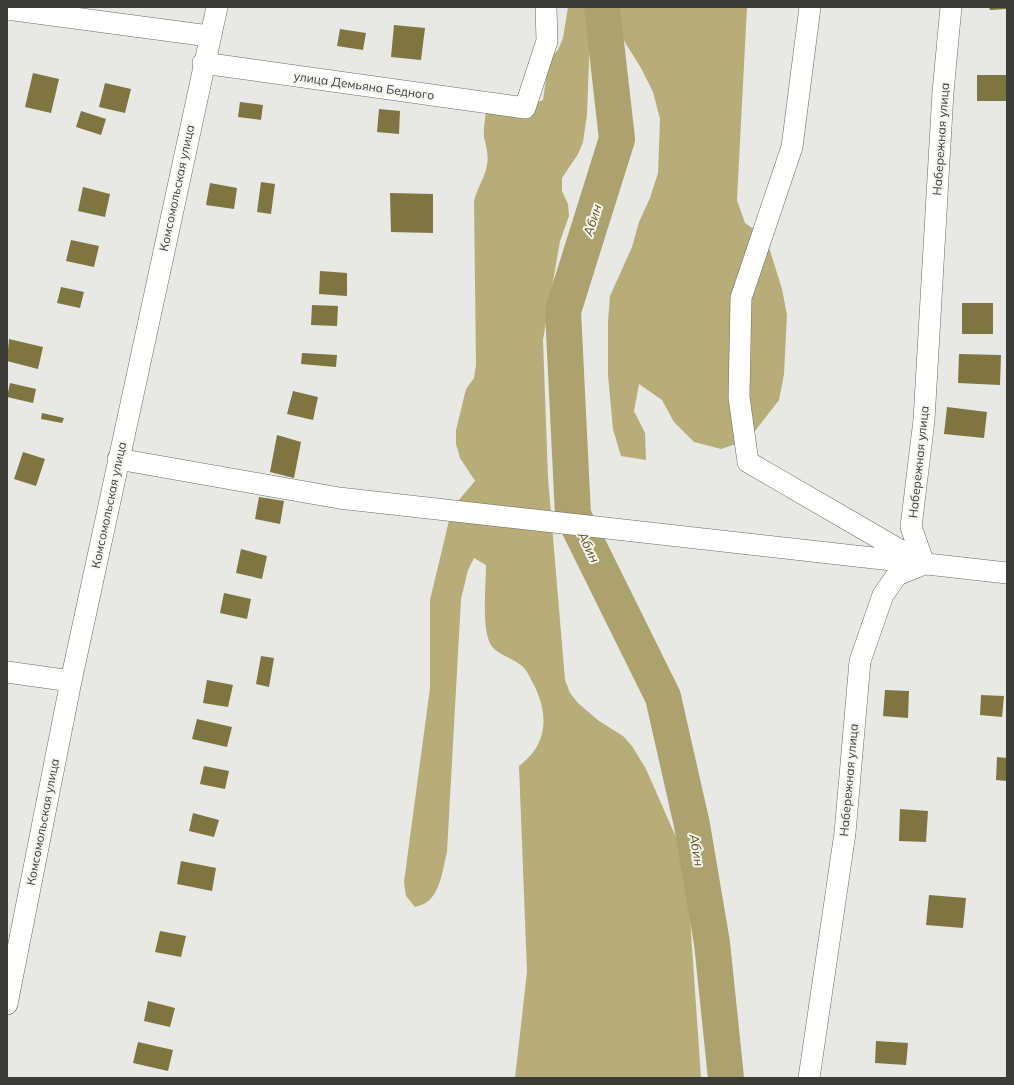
<svg xmlns="http://www.w3.org/2000/svg" width="1014" height="1085" viewBox="0 0 1014 1085" font-family="Mulish,sans-serif">
	<rect width="100%" height="100%" fill="#e8e8e4"/>
	<path fill="#b7ad78" d="M568,7H591L587,115L583,142L578,154L562,178V191L568,204L569,216L560,241L543,340L548,478L565,680L570,693L578,703L599,721L623,736L632,746L646,769L686,860L701,1078H515L527,972L519,766C547,745 549,717 535,687C531,680 528,671 522,666C512,657 493,654 489,641C482,623 486,585 486,565L474,558L468,570L461,599L447,852C443,867 441,892 427,902C424,904 419,906 415,907L406,896L404,882L430,688V600L452,508L475,481L460,458L456,444V430L466,389L474,378L476,365L474,201C477,188 485,178 487,165C489,155 486,147 484,137C483,128 486,117 486,108L513,112L543,100L549,59L558,50L563,38Z
		M613,7H747L737,200L745,223L766,238L782,289L787,315L784,374L779,400L748,440L721,449L694,442L674,422L662,400L639,384L634,411L645,433L646,460L621,456L613,429L608,375V321L610,296L632,247L639,222L650,198L658,173L660,119L653,92L641,68L626,44L614,21Z"/>
	<g fill="none" stroke-linecap="round" stroke-linejoin="round">
		<path stroke="#aca26d" stroke-width="36" d="M602,7L617,139L563,311L573,515L663,697L692,825L712,943L726,1078"/>
	</g>
	<path fill="#7f7541" d="M989,7H1007V9L990,10Z
		M394,25L425,28L421,60L391,57Z
		M340,29L366,33L363,50L337,46Z
		M33,73L59,79L51,113L25,107Z
		M977,75H1007V101H977Z
		M105,83L131,89L125,113L99,107Z
		M240,102L263,105L261,120L238,117Z
		M379,109L400,111L399,134L377,132Z
		M81,111L106,119L101,135L76,127Z
		M261,182L275,184L271,214L257,212Z
		M210,183L237,188L234,209L206,205Z
		M83,187L110,194L105,217L78,211Z
		M390,193L433,194V233L391,232Z
		M71,240L99,246L94,267L66,261Z
		M320,271L347,273V296L319,294Z
		M61,287L84,292L80,308L57,303Z
		M962,303H993V334H962Z
		M312,305L338,306L337,326L311,325Z
		M9,339L43,347L38,369L7,361Z
		M302,353L337,355L336,367L301,364Z
		M959,354L1001,355L1000,385L958,383Z
		M10,383L36,389L33,403L7,397Z
		M293,391L318,397L313,420L287,414Z
		M947,407L987,412L984,438L944,434Z
		M42,413L64,418L62,423L41,419Z
		M277,435L301,442L294,478L270,472Z
		M23,452L45,459L36,486L14,479Z
		M259,497L284,501L280,524L255,519Z
		M241,549L267,556L262,579L236,573Z
		M224,593L251,599L247,619L220,613Z
		M261,656L274,658L269,687L256,684Z
		M207,680L233,685L228,707L203,703Z
		M885,690L909,691L908,718L883,716Z
		M981,695L1004,696L1002,717L980,715Z
		M197,719L232,727L227,747L192,739Z
		M997,757L1007,758V781L996,780Z
		M204,766L229,771L225,789L200,784Z
		M900,809L928,811L926,842L899,841Z
		M193,813L219,820L214,837L189,831Z
		M181,861L216,868L212,891L177,884Z
		M929,895L966,898L963,928L926,925Z
		M160,931L186,936L181,957L155,952Z
		M148,1001L175,1008L170,1027L144,1021Z
		M876,1041L908,1043L906,1065L875,1063Z
		M138,1042L173,1050L168,1071L133,1063Z"/>
	<g fill="none" stroke-linecap="round" stroke-linejoin="round">
		<defs>
			<path id="minor" d="M810,7L792,147L741,298L739,397L748,462L917,560
				M7,9L209,36
				M203,63L525,108L547,41L546,7
				M118,459L339,498L1007,573
				M924,564L911,527L924,420L943,92L951,7
				M7,672L71,681
				M7,1004L71,681L217,7
				M809,1078L845,833L860,661L883,595L897,575L924,564"/>
		</defs>
		<use href="#minor" stroke="#6a6966" stroke-width="22"/>
		<use href="#minor" stroke="#fff" stroke-width="21"/>
	</g>
	<g text-anchor="middle" stroke-width="4" stroke-linejoin="round" paint-order="stroke">
		<g font-size="12" fill="#3b3b39" stroke="#f6f5f2">
			<text transform="translate(364 86) rotate(8)" y="4">улица Демьяна Бедного</text>
			<text transform="translate(941 139) rotate(-86)" y="4">Набережная улица</text>
			<text transform="translate(177 188) rotate(-78)" y="4">Комсомольская улица</text>
			<text transform="translate(919 462) rotate(-84)" y="4">Набережная улица</text>
			<text transform="translate(109 505) rotate(-78)" y="4">Комсомольская улица</text>
			<text transform="translate(849 780) rotate(-85)" y="4">Набережная улица</text>
			<text transform="translate(43 822) rotate(-79)" y="4">Комсомольская улица</text>
		</g>
		<g font-size="13" font-style="italic" fill="#5f5415" stroke="#f6f5f2">
			<text transform="translate(592 220) rotate(-72)" y="5">Абин</text>
			<text transform="translate(589 547) rotate(64)" y="5">Абин</text>
			<text transform="translate(697 850) rotate(80)" y="5">Абин</text>
		</g>
	</g>
	<rect width="1014" height="1085" fill="none" stroke="#3b3b39" stroke-width="16"/>
</svg>
